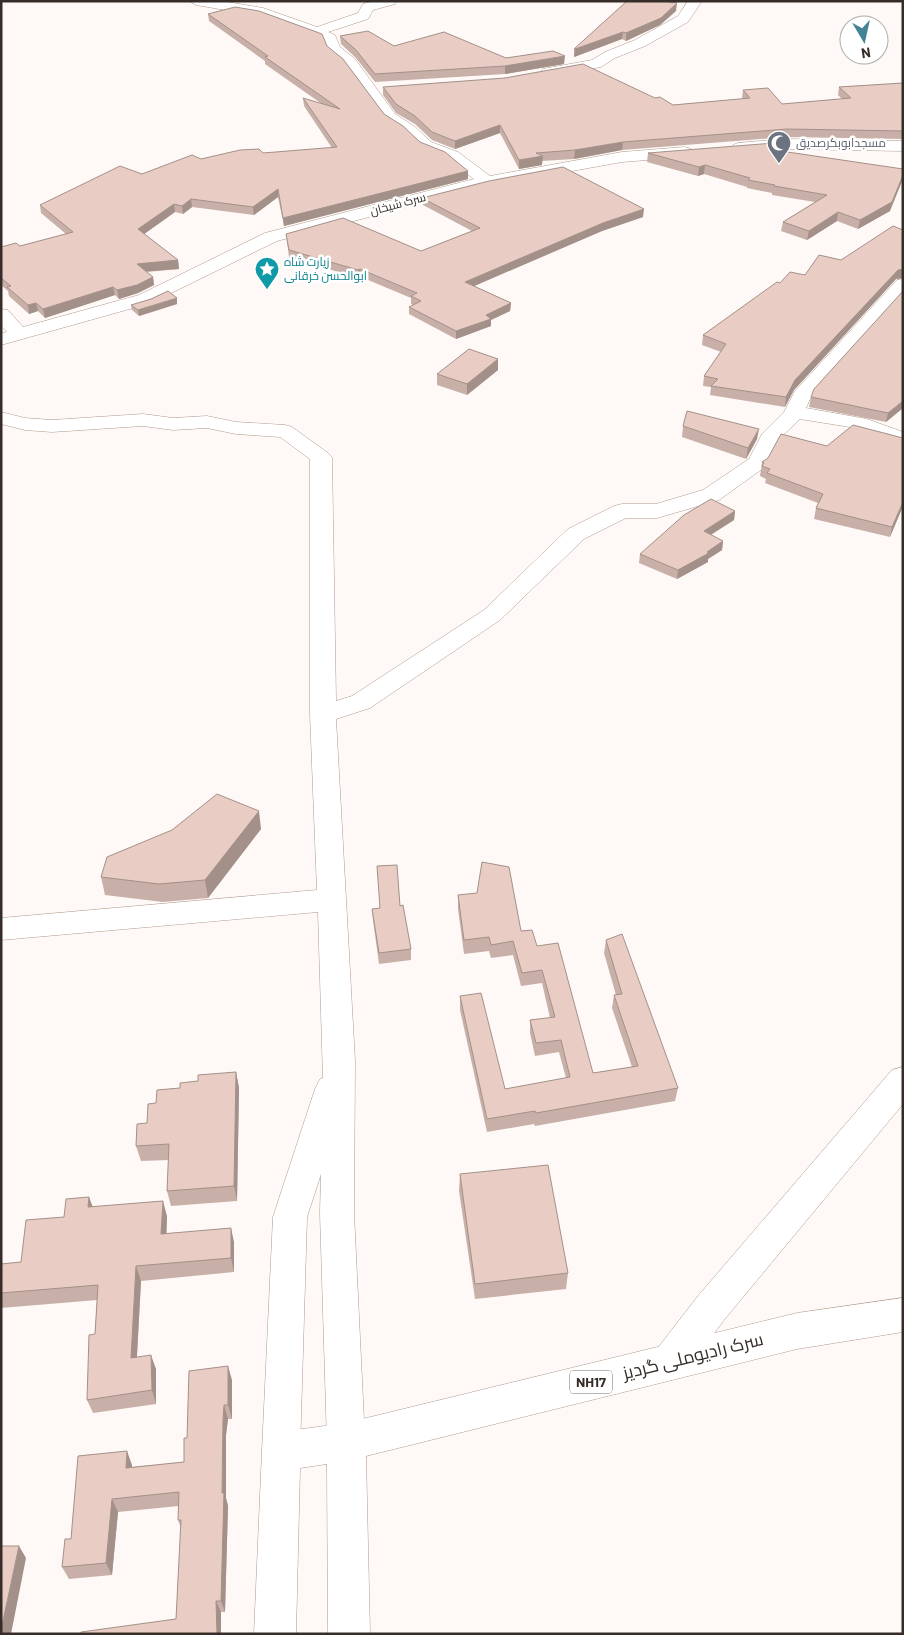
<svg xmlns="http://www.w3.org/2000/svg" width="904" height="1635" viewBox="0 0 904 1635" font-family="Barlow,Cairo,sans-serif">
	<rect width="100%" height="100%" fill="#fef9f6"/>
	<g fill="none" stroke-linecap="round" stroke-linejoin="round">
		<defs>
			<path id="minor" d="M190,1H221L263,8L317,27L358,13L363,4L374,1H396L395,4L373,10L368,19L328,32L335,35L340,47L355,59L395,114L414,126L431,142L458,152L490,176L622,152L685,147L691,149L693,152L691,155L685,157L622,162L488,186L277,241L151,303L1,345V333L7,332L1,326V309L8,310L23,327L139,295L265,233L474,179L446,158L421,148L404,132L385,120L345,65L329,52L324,40L312,34L260,16L196,5Z
				M688,1H702L688,22L645,46L615,58L601,67L548,76L543,75L541,72L543,69L548,68L592,60L605,52L635,40L678,16Z
				M786,139L903,141V151L786,149L738,153L733,151L730,148L733,145L738,143Z
				M903,279V295L811,397L806,408L867,419L903,432V445L856,428L800,419L781,437L765,467L719,500L657,518H626L584,539L500,620L370,708L336,719L355,1061L354,1213L365,1442L360,1456L346,1461L332,1456L327,1442L320,1213L321,1174L307,1217L300,1451L295,1465L281,1470L267,1465L262,1451L273,1217L315,1089L320,1079L323,1078L318,912L1,940V918L317,890L310,714V459L280,437L236,434L207,428L173,430L143,426L52,432L25,430L1,424V412L25,418L52,420L143,414L173,418L207,416L236,422L285,425L292,427L328,453L332,457L336,701L352,696L484,610L568,529L614,506L622,504H656L703,490L749,459L762,434L784,412L795,391L897,280Z
				M903,1067V1104L724,1320L683,1375L670,1380L657,1375L651,1362L657,1349L698,1296L892,1070Z"/>
			<path id="highway" d="M903,1298V1332L797,1349L366,1456L370,1634H328L327,1464L300,1468L296,1634H254L262,1451L267,1437L281,1432L346,1423L797,1313Z"/>
		</defs>
		<use href="#minor" stroke="#b0998c" stroke-width="1"/>
		<use href="#highway" stroke="#b0998c" stroke-width="1"/>
		<use href="#minor" fill="#fff" fill-rule="evenodd"/>
		<use href="#highway" fill="#fff" fill-rule="evenodd"/>
	</g>
	<path fill="#c8b0a9" d="M676,11L660,25L626,41L622,39L574,57V49Z
		M208,14L327,46L384,114L420,142L468,171V179L284,226L278,197L254,215L192,207L183,214L175,212L144,234L178,260L179,269L147,272L153,277L154,285L138,293L119,299L115,295L45,318L38,311L29,314L9,296L8,291L1,285V247L20,246L66,234L41,213L40,205L142,174L201,159L332,148L304,106L303,98L322,104L265,64V61L209,21Z
		M340,36L394,46L564,64L505,74L375,82L356,58L341,44Z
		M903,83V139L786,137L622,150L574,159L542,161V165L519,169L500,133L455,149L432,140L415,124L396,113L383,95V87L655,98L673,105L743,99L742,98L743,90L782,104L842,99L838,95L839,87Z
		M774,150L890,211L858,229L837,221L807,240L781,231L783,222L815,202L772,195V193L747,188V187L704,174L698,176L647,162L648,153Z
		M422,198L643,217L602,231L474,286L511,303L510,311L491,320V326L456,339L409,314V307L413,305L411,304V298L361,277L358,278L289,257L286,234L421,251L472,231L423,205Z
		M903,230V278L896,279L794,390L785,407L710,395L711,387L703,386L704,376L721,352L702,345L703,335L780,283L805,275L841,260Z
		M177,304L139,316L132,310L131,305Z
		M498,359V370L467,395L437,385V374Z
		M811,397L903,408L886,422L809,407Z
		M683,426L757,439L746,459L682,437Z
		M903,438V506L890,537L814,519L816,508L818,503L765,483L766,479L760,476L762,462L827,446Z
		M735,511L734,520L711,535L723,541L722,550L708,559V562L677,579L639,563L640,554Z
		M261,829L208,898L163,902L105,895L101,877Z
		M458,895L521,931L537,946L593,1073L632,1067L612,1008L614,995H616L604,953L606,940L678,1088L675,1101L535,1126L534,1124L487,1132L460,1010V996L505,1089L566,1078L559,1052L535,1056L530,1033V1020L550,1018L542,983L521,986L513,955L491,958L489,951L464,954L458,909Z
		M400,906L411,949V960L379,964L373,920L372,909Z
		M236,1072L239,1088L237,1201L171,1206L167,1191L169,1160L141,1161L136,1146L156,1103L180,1088Z
		M460,1174L568,1273L566,1289L475,1299L459,1191Z
		M89,1197L93,1207L167,1216L166,1234L234,1242V1272L141,1281L137,1357L156,1369V1404L93,1413L87,1400L95,1334L97,1300L1,1308V1264L21,1262L64,1217Z
		M232,1380V1419H228L226,1435V1498L228,1506L225,1612H221V1634H81L176,1619L181,1528L178,1520L179,1506L118,1512L112,1575L69,1579L62,1567L71,1539L132,1465V1467L184,1462L187,1438Z"/>
	<path fill="#a39089" d="M677,3L676,11L660,25L626,41V33Z
		M623,32L622,39L574,57L575,49Z
		M565,56L564,64L505,74V66Z
		M500,125V133L455,149V141Z
		M623,142L622,150L574,159L575,150Z
		M543,156L542,165L519,169V160Z
		M705,165L704,174L698,176L699,167Z
		M468,171V179L284,226L283,218Z
		M903,175V179L890,211L858,229L860,220Z
		M278,189V197L254,215L253,207Z
		M191,199L192,207L183,214L182,206Z
		M174,204L175,212L140,237L138,229Z
		M644,209L643,217L602,231L465,290V282L603,223Z
		M838,212L837,221L807,240L809,231Z
		M178,260L179,269L138,272L137,264Z
		M360,269L361,277L358,278V270Z
		M903,269V278L896,279L794,390L785,407L786,397L795,380L898,270Z
		M153,277L154,285L138,293L119,299L117,290Z
		M113,287L115,295L45,318L43,309Z
		M177,298V304L139,316L138,310Z
		M36,303L38,311L29,314L28,305Z
		M511,303L510,311L491,320V326L456,339V331L486,315Z
		M498,359V370L467,395V384Z
		M903,401V408L886,422L888,413Z
		M759,429L757,439L746,459L748,448Z
		M903,502V506L890,537L892,527Z
		M735,511L734,520L702,540L704,531Z
		M723,541L722,550L708,559V562L677,579L678,570Z
		M259,811L261,829L208,898L205,880Z
		M236,1072L239,1088L237,1201L234,1186Z
		M89,1197L94,1212L88,1207Z
		M163,1201L167,1216L166,1249L161,1234Z
		M231,1228L234,1242V1272L231,1258Z
		M136,1266L141,1281L136,1372L131,1358Z
		M151,1355L156,1369V1404L152,1390Z
		M228,1366L232,1380V1419L228,1405Z
		M224,1405L228,1419L226,1435V1498L228,1506L225,1612L221,1601L223,1421Z
		M127,1451L132,1465L131,1481L126,1468Z
		M112,1499L118,1512L112,1575L106,1563Z
		M19,1546L26,1558L11,1634H1V1630Z
		M216,1601L221,1612V1634H217Z"/>
	<path fill="#e9cdc4" stroke="#a39089" d="M627,1H663L677,3L661,18L626,33L623,32L575,49H574Z
		M235,7L259,11L322,34L327,46L343,59L384,114L403,126L420,142L445,152L468,171L283,218L278,189L253,207L191,199L182,206L174,204L138,229L178,260L137,264L153,277L137,285L117,290L113,287L43,309L36,303L28,305L7,287L11,286L1,278V247L16,243L20,246L73,232L40,205L120,166L142,174L192,155L201,159L240,150L259,149L263,153L337,147L303,98L340,109L265,57L268,56L208,14Z
		M368,31L394,46L444,32L506,58L553,51L565,56L505,66L375,74L356,50L340,36Z
		M583,64L655,98L660,97L673,105L750,98L743,90L768,88L782,104L851,98L839,87L903,83V131L787,129L623,142L575,150L536,153L543,156L519,160L500,125L455,141L432,132L415,116L396,104L383,87L505,78Z
		M774,143V150L903,169V175L892,202L860,220L838,212L809,231L783,222L827,195L774,186L775,185L748,180L750,178L705,165L699,167L648,153Z
		M563,167L644,209L603,223L465,282L511,303L486,315L491,319L456,331L409,307L421,301L411,296L417,293L360,269L358,270L289,250L286,234L343,218L421,251L480,228L422,198L489,181Z
		M893,226L903,230V269L898,270L795,380L786,397L711,386L718,379L704,376L726,344L703,335L777,282L780,283L790,272L805,275L819,255L841,260Z
		M168,291L177,298L138,310L131,305L151,299Z
		M903,291V401L888,413L811,397L814,389Z
		M469,349L498,359L467,384L437,374Z
		M687,411L759,429L748,448L683,426Z
		M853,425L903,438V502L892,527L816,508L823,494L767,473L770,469L762,466L764,463L762,462L768,458L781,434L827,446Z
		M711,499L735,511L704,531L723,541L707,552L709,553L678,570L640,554L684,515Z
		M217,794L259,811L205,880L159,884L101,877L107,857L172,830Z
		M482,862L509,867L521,931L532,930L537,946L558,943L593,1073L638,1066L614,995L622,994L606,940L622,934L678,1088L536,1113L535,1111L487,1119L460,996L481,993L505,1089L570,1077L561,1040L536,1043L530,1020L555,1017L542,970L522,973L513,941L491,945L489,937L464,940L458,895L477,893Z
		M397,865L400,906L403,905L411,949L379,953L372,909L380,908L377,866Z
		M236,1072L234,1186L167,1191L169,1144L136,1146L137,1124L147,1123L148,1104L156,1103L157,1090L180,1088V1083L198,1081V1075Z
		M548,1165L568,1273L475,1284L460,1174Z
		M89,1197L88,1207L163,1201L161,1234L231,1228V1258L136,1266L131,1358L151,1355L152,1390L87,1400L89,1335L95,1334L98,1285L1,1293V1264L21,1262L26,1220L64,1217L66,1199Z
		M228,1366V1405H224L223,1421L222,1493H224L221,1601H216L217,1634H81V1632L176,1619L181,1520H178L179,1492L112,1499L106,1563L62,1567L65,1539H71L78,1456L127,1451L126,1468L184,1462V1438H187L189,1371Z
		M1,1546H19L1,1630Z"/>
	<defs>
		<symbol id="mosque-pin" viewBox="-11 -11 22 30"><path d="M0 17L-7.5 6A9.5 9.5 0 1 1 7.5 6Z" fill="#6b7280" stroke="#fff"/><path d="M3.5-4.9A6 6 0 1 0 3.5 4.9A5 5 0 1 1 3.5-4.9Z" fill="#fff"/></symbol>
		<symbol id="sight-pin" viewBox="-11 -11 22 30"><path d="M0 17L-7.5 6A9.5 9.5 0 1 1 7.5 6Z" fill="#0f9aa8" stroke="#fff"/><path d="M0-6L1.8-2.2L6-1.7L2.9 1.2L3.7 5.4L0 3.3L-3.7 5.4L-2.9 1.2L-6-1.7L-1.8-2.2Z" fill="#fff"/></symbol>
	</defs>
	<g fill-rule="evenodd">
		<use href="#mosque-pin" x="765" y="129" width="28" height="38"/>
		<use href="#sight-pin" x="253" y="255" width="28" height="38"/>
	</g>
	<g text-anchor="middle" stroke-width="5" stroke-linejoin="round" paint-order="stroke">
		<g font-size="12" fill="#5b616d" stroke="#fff" text-anchor="start">
			<text x="796" y="147">مسجدابوبکرصدیق</text>
		</g>
		<g font-size="12" fill="#362d28" stroke="#fff">
			<text transform="translate(398 204) rotate(-15)" y="4">سرک شیخان</text>
		</g>
		<g font-size="12" fill="#0d838f" stroke="#fff" text-anchor="start">
			<text x="284" y="266">زیارت شاه<tspan x="284" dy="14">ابوالحسن خرقانی</tspan></text>
		</g>
		<rect fill="#fff" stroke="#726c68" stroke-width="1" x="570" y="1370.5" width="42" height="23" rx="4"/>
		<g font-size="14" font-weight="bold" fill="#362d28">
			<text x="591" y="1387">NH17</text>
		</g>
		<g font-size="18" fill="#362d28" stroke="#fff">
			<text transform="translate(693 1356) rotate(-14)" y="6">سرک رادیوملی گردیز</text>
		</g>
	</g>
	<rect width="904" height="1635" fill="none" stroke="#362d28" stroke-width="5"/>
	<g transform="translate(864 40) rotate(171)"><circle r="24" fill="#ffffff" stroke="#afaba9"/>
	<path d="M0-4L9 19L0 12L-9 19Z" fill="#438396"/>
	<text y="-8" font-size="14" font-weight="bold" text-anchor="middle" fill="#362d28">N</text>
	</g>
</svg>
